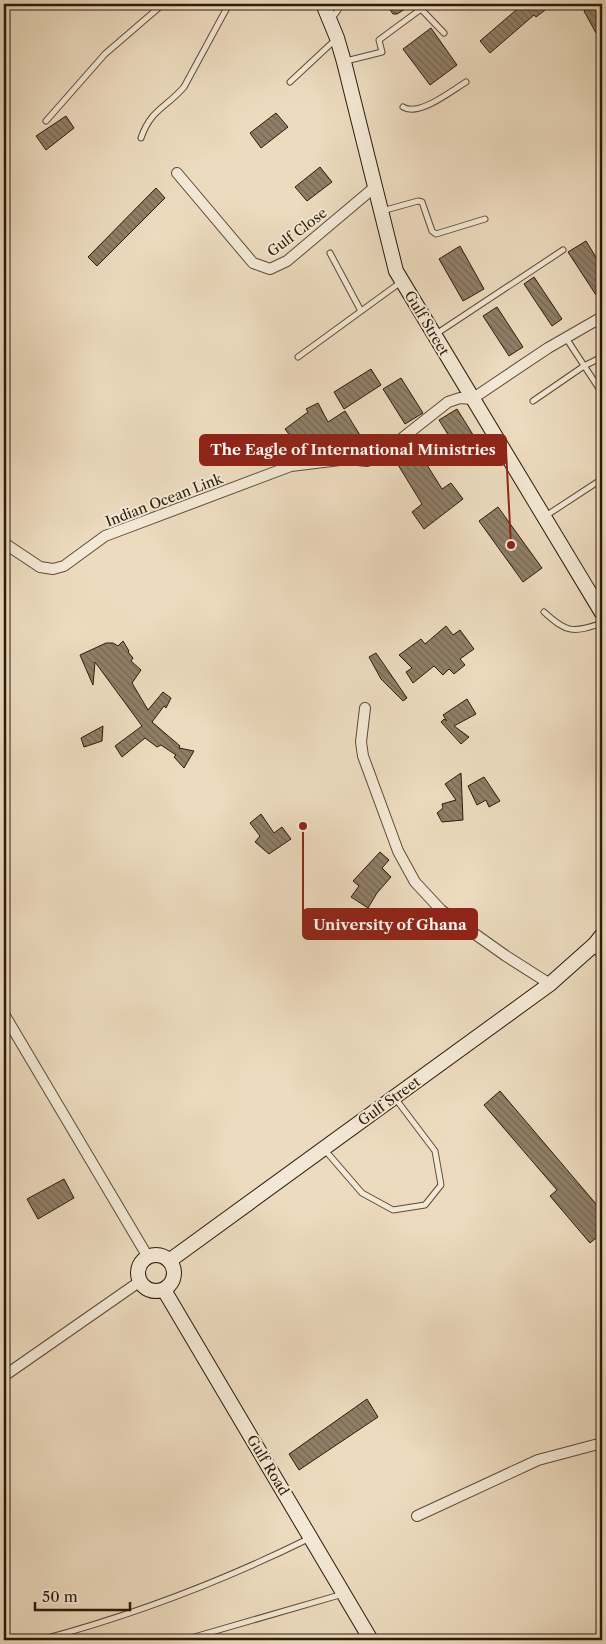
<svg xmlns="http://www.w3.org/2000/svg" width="606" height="1644" viewBox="0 0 606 1644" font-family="'Libre Caslon Text',serif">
	<defs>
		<pattern id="building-back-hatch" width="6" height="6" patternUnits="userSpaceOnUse" patternTransform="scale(1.25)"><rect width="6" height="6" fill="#907f68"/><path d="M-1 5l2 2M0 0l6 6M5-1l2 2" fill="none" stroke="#766754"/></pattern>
	</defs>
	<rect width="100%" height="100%" fill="#eddbbf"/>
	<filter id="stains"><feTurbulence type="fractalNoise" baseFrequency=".004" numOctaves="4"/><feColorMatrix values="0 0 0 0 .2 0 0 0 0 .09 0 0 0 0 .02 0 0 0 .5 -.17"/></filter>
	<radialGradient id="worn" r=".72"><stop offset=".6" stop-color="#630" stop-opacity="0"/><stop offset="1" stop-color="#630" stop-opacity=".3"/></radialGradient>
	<path fill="url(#building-back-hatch)" stroke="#2c1b09" d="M386,4H413L397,14H393Z
		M523,4H553L536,17L534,15L490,53L480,41Z
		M596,4H602V44L584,11Z
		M431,28L457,65L430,85L403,49Z
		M276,113L288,127L261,148L250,133Z
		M66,116L74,128L46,150L36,136Z
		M320,167L332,182L307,201L295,187Z
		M156,188L165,198L97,266L88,257Z
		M586,241L602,267V291L596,295L568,252Z
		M460,246L484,289L463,301L439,259Z
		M534,277L562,319L552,326L524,284Z
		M497,307L523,347L509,356L483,316Z
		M371,369L381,385L344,409L334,392Z
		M401,378L423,413L405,424L383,389Z
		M318,403L328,422L345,411L368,448L360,453L347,451L334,454L331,447L328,449L322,440L303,453L285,429L308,412L306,409Z
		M457,409L480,446L462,457L439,420Z
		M412,441L442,489L451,483L463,499L424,529L412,512L422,504L392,455Z
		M498,507L542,568L523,582L479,521Z
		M446,626L453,635L460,630L474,649L460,659L465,665L454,674L449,669L443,675L434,666L413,683L406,672L412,668L399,655L421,639L425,644Z
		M123,641L129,651L128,652L133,658L131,661L141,670L132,683L148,710L163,692L171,698L166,708L164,706L152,722L180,746L179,748L194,751L184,768L174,757L176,755L161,745L157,747L145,738L122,757L115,746L142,726L95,662L93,685L80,655L106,643H113L118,646Z
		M376,653L407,698L403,701L381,679L369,657Z
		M467,699L476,714L454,726L469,737L461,744L441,722L444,719L447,721L443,715Z
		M103,726L102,741L84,747L81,738Z
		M461,773L463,820L442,822L437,813L443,808L442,804L456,800L445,784Z
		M484,777L500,801L489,807L486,800L477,805L468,786Z
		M261,814L274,833L282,827L291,839L269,854L255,842L260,836L250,823Z
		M380,852L389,860L382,868L391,877L377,893L368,908L351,897L359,886L353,881Z
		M500,1091L602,1211V1233L590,1243L550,1196L557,1190L484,1105Z
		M64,1179L74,1198L38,1219L27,1199Z
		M367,1399L378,1417L299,1470L289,1454Z"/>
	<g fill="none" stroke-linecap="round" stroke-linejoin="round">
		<defs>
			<path id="lane" d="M331,20L342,4
				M346,61L382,52L379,40L421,9L444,33
				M290,82L335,40
				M403,107C419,117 451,91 466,82
				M46,121L105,54L163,4
				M141,138C151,109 166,108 184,87L229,4
				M382,211L418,201L422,202L432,231L436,234L485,219
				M330,253L361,311
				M436,334L563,250
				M566,338L602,393
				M298,357L401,282
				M533,401L584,366L602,357
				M544,517L602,479
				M544,612C567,633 573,633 602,623
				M324,1149L362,1193L393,1210L425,1205L441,1185L435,1151L395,1098
				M40,1640C134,1615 223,1581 310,1538
				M184,1640L343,1594"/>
			<path id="street" d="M177,173L253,263L270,269L287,261L376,186
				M4,543L40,567L53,569L64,566L105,536L291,466L348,459L367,461L377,458L448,402L460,398L472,399L548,348L602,317
				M365,708L361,742L363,756L398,851L415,882L441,910L506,956L550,984
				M595,944L602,955
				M4,1014L148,1257
				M4,1376L139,1282
				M417,1516L538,1460L602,1443"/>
			<path id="secondary" d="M323,4L337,38L344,62L396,271L602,613
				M138 1273a18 18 0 1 1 36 0a18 18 0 1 1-36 0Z
				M169,1261L550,984L595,944L602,935
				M164,1290L371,1640"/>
		</defs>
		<use href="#lane" stroke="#5c4b36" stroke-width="7"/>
		<use href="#street" stroke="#5c4b36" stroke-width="12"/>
		<use href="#secondary" stroke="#2c1b09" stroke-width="16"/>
		<use href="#lane" stroke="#f3e8d5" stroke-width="5"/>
		<use href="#street" stroke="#f3e8d5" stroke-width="10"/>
		<use href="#secondary" stroke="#f3e8d5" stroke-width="14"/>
	</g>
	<g text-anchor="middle" stroke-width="4" stroke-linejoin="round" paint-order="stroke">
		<g font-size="14" fill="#2c1b09" stroke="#f3e8d5">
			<text transform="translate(297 232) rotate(-37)" y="5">Gulf Close</text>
			<text transform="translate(427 323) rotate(59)" y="5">Gulf Street</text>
			<text transform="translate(164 500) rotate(-21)" y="5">Indian Ocean Link</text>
			<text transform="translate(389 1101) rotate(-36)" y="5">Gulf Street</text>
			<text transform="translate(268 1465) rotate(59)" y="5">Gulf Road</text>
		</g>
	</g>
	<path fill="none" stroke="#8f2418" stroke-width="2" d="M511 545L506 450M303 826L303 924"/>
	<g fill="#8f2418" stroke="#f3e8d5" stroke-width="2">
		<circle cx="511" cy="545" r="5"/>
		<circle cx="303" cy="826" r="5"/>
	</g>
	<g fill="#8f2418" stroke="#8f2418" stroke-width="2">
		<rect x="200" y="435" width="306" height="30" rx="5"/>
		<rect x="303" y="909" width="174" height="30" rx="5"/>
	</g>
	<g font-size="15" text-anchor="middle" font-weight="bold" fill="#fff">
		<text x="353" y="455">The Eagle of International Ministries</text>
		<text x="390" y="930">University of Ghana</text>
	</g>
	<rect width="606" height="1644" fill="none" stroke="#eddbbf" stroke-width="20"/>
	<rect x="5" y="5" width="596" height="1634" fill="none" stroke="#2c1b09" stroke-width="2.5"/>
	<rect x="10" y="10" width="586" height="1624" fill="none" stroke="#2c1b09"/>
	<path d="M35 1602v8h95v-8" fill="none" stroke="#2c1b09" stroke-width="2.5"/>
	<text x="42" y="1602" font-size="15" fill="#2c1b09" stroke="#f3e8d5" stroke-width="4" paint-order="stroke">50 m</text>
	<rect width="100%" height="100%" filter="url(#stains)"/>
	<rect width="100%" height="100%" fill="url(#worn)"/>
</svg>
